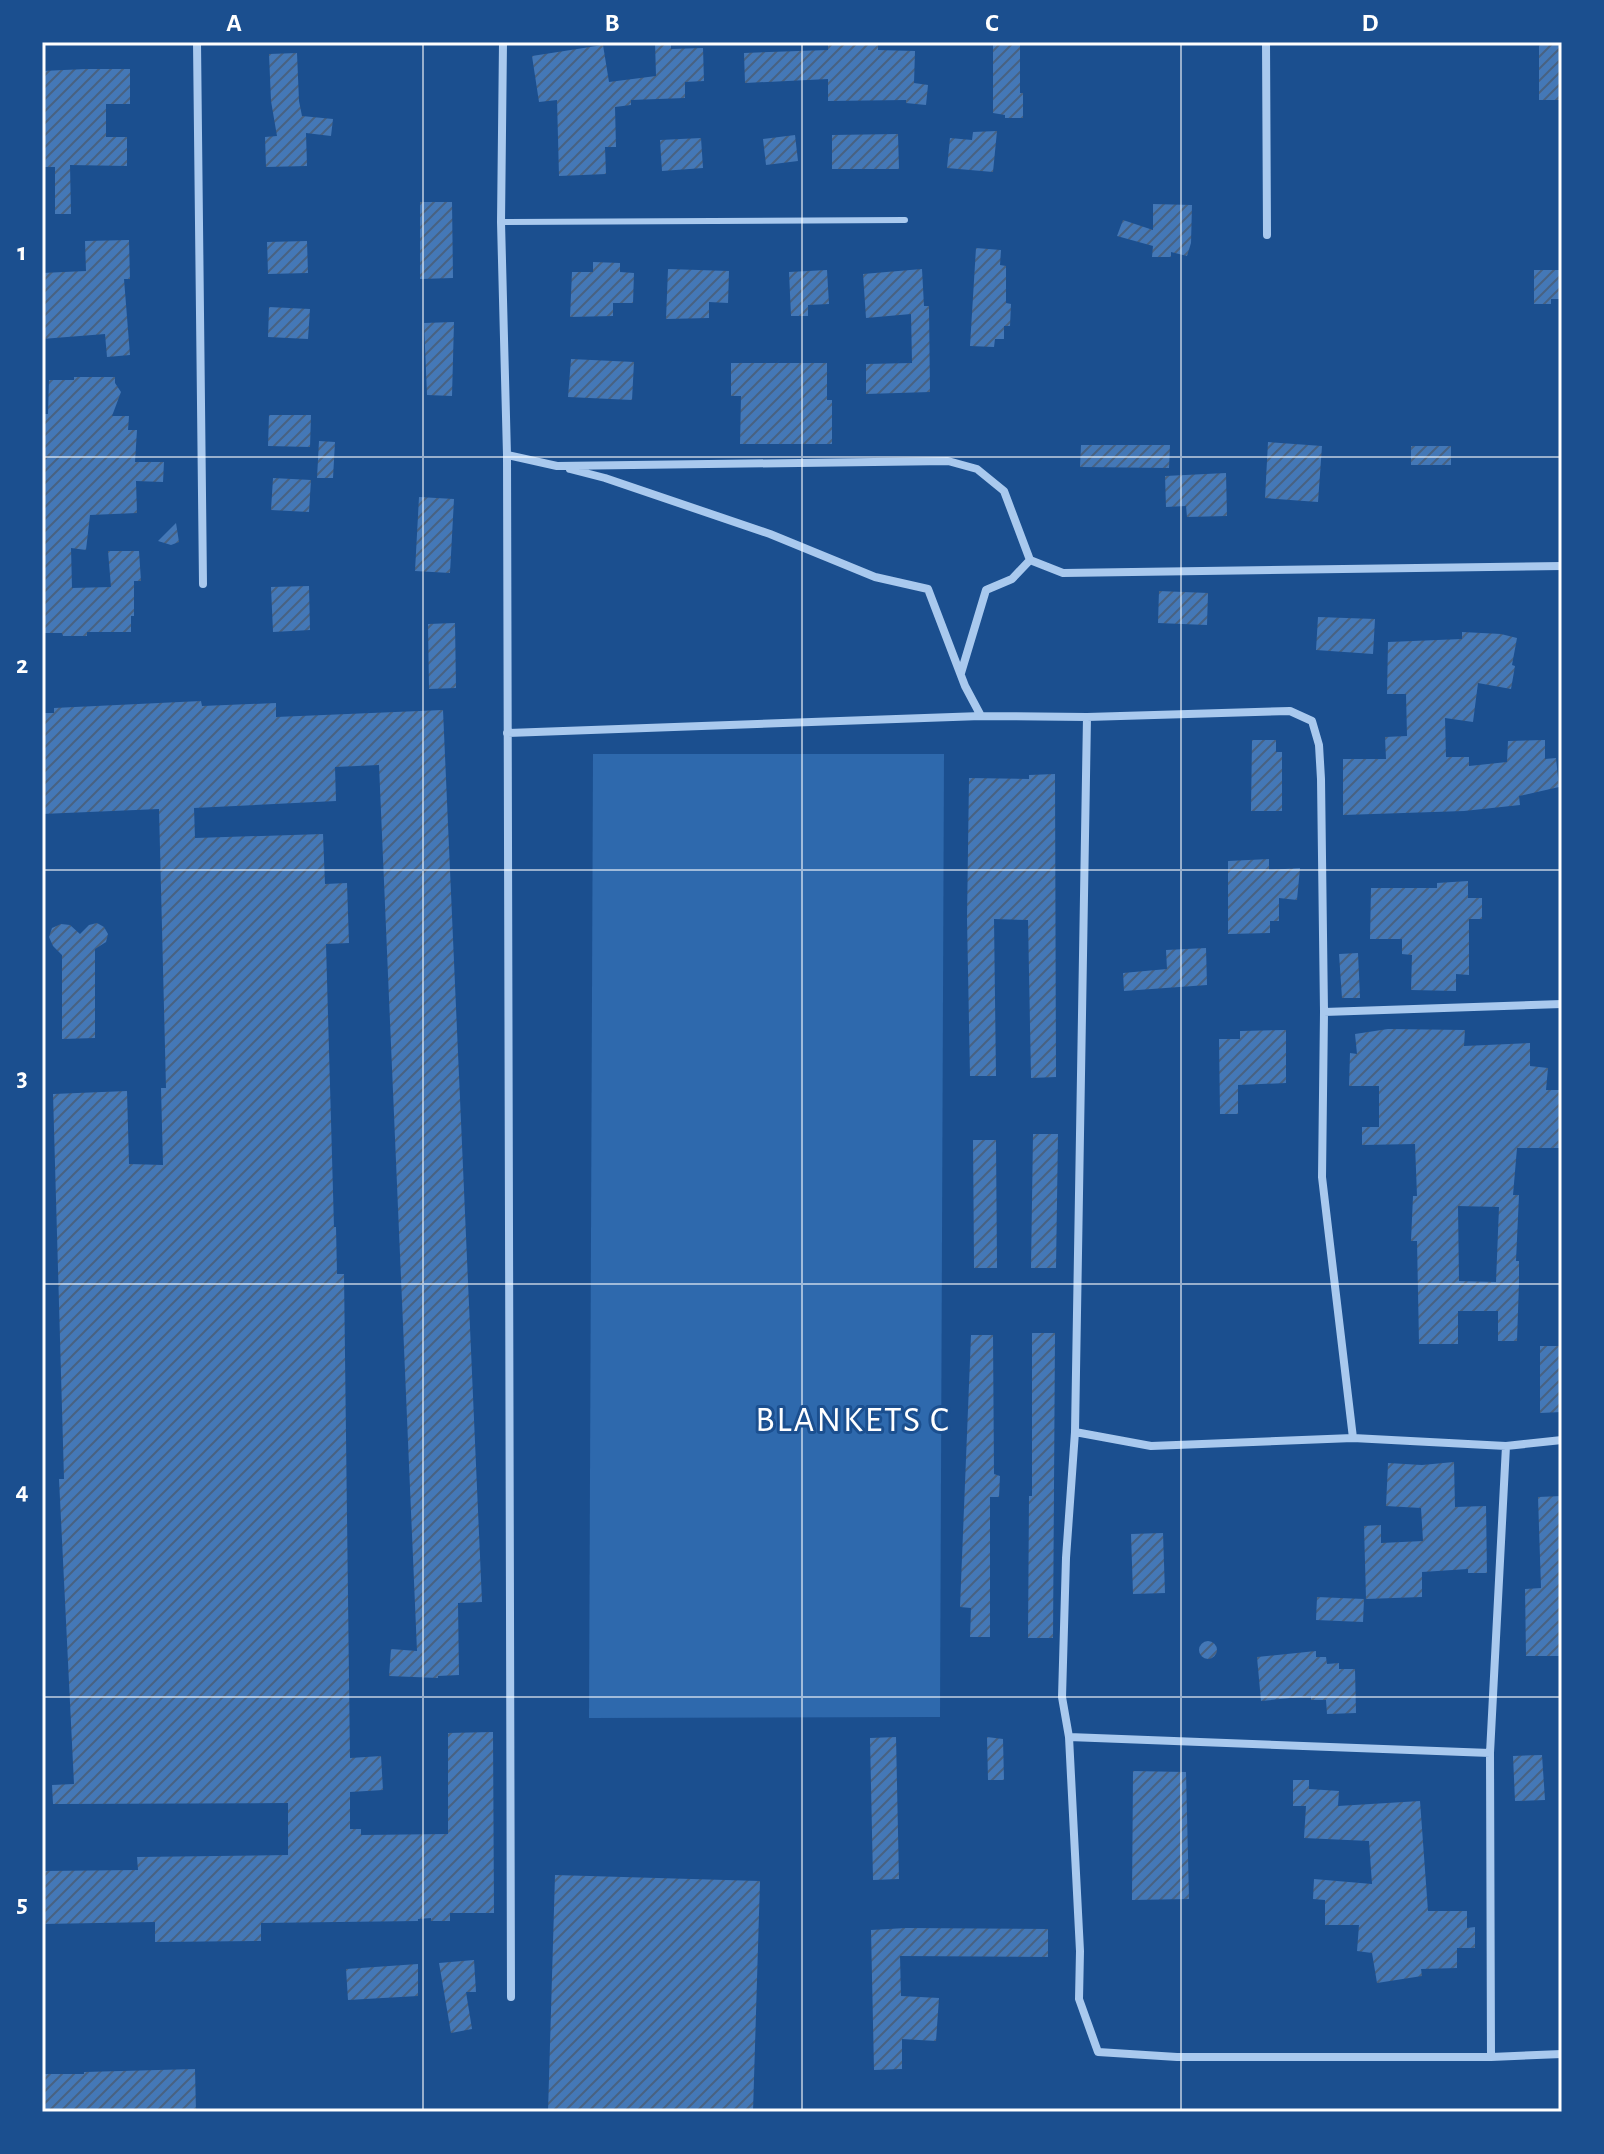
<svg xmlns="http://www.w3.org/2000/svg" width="1604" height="2154" viewBox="0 0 1604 2154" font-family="'Alegreya Sans',sans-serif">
	<defs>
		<pattern id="building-hatch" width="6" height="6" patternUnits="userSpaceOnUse" patternTransform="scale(2)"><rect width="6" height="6" fill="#4478b7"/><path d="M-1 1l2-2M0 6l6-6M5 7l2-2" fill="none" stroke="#486282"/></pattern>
	</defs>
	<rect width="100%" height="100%" fill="#1b4f8f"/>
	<path fill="#2e69ad" d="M593,754H944L940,1717L589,1718Z"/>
	<path fill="url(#building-hatch)" fill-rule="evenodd" d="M655,42H671V49L703,48L704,81L685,82V98L631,100V105L615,107L616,147H605L606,174L559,176L557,100L539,102L532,56L603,45L609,82L656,76Z
		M828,42H878V50L915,51L914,83L928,85L926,105L906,103V100L828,101V79L745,83L744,53L828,50Z
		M993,42H1020V93H1023V118H1005V115L993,113Z
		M1539,42H1562V100H1539Z
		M297,53L299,101L302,116L333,119L331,136L306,133L307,166L266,167L265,137L277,136L271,101L269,54Z
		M86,69H130V104H106V137H127V166L70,165L71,214H55V167H42V71Z
		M997,131L993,172L947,168L950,138L972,140L973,132Z
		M898,134L899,169H832V135Z
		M795,135L798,161L766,165L763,139Z
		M701,138L703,168L662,171L660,140Z
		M420,202H452L453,278L420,279Z
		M1153,204L1192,205L1191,243L1187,256L1171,252V257H1152L1153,246L1117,236L1123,220L1153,230Z
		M129,240L130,279H124L130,355L107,357L105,334L42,339V273L86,271L85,241Z
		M307,241L308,273L268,274L267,242Z
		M976,248L1001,250L1000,265L1006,266V303L1011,304L1010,326H1004V339H995L994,347L970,346Z
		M593,262L620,263V272L634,273L633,303H613V316L570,317L572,272H593Z
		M668,269L729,271L728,303L709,302V318L666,319Z
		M922,269L924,306H929L930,392L866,394V364L912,363L911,314L866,318L863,274Z
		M827,270L829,304L808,305V316H791L789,272Z
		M1534,270H1562V299H1551V304H1534Z
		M269,307L310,309L308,339L268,337Z
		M454,322L452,396L427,395L424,323Z
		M571,359L634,362L632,400L568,397Z
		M731,363H827V400H832V444H740L741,396H731Z
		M74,377H115V383L121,392L112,416H129L128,430H137L135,462H164L163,482L136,481L137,513L90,515L86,550L71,548L72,588L111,587L108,551H139L141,581H134V616H131V632H87V636H63L62,633H42V414H48L49,380H74Z
		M269,415H311L310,447L268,446Z
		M319,441L335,442L333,478H317Z
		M1268,442L1322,446L1318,502L1265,498Z
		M1081,445H1170L1169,468L1080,467Z
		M1411,446H1451V465H1411Z
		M1226,473L1227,516L1187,517L1186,506L1166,507L1165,476Z
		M273,478L311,480L309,512L271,510Z
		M419,497L454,499L450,573L415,571Z
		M176,523L179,542L171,545L158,541Z
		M309,586L310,630L273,632L271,587Z
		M1159,591L1208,593L1207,625L1158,623Z
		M1318,617L1375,619L1373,654L1316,650Z
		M455,623L456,688L429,689L428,624Z
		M1462,632L1501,634L1517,638L1512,665L1515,666L1511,689L1478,683L1473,722L1445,718L1446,757H1469V766L1507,762L1508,741L1545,740V759L1556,758L1559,787L1519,796L1520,805L1464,811L1343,815V759H1386L1385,737L1407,736L1406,694H1387L1388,642L1462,639Z
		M201,701L202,706L276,703V717L443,710L482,1602L458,1603L459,1675L438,1676V1678L389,1676L391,1649L417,1651L379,765L335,767L336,801L194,808L195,838L323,834L325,884L347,883L349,943L326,944L334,1227H336L337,1274H344L350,1758L381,1756L383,1790L350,1792V1829H361V1835L448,1834V1733L493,1732L494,1913H450V1921H431V1918L418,1919V1921L261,1923V1941L155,1942V1922L42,1924V1871L138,1870L137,1857L288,1855V1803L53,1804L52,1785L74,1784L59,1479H64L53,1094L127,1091L129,1164L163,1165L161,1088H166L159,809L42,814V713H54V708Z
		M1252,740H1276V752H1282V811H1251Z
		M1055,774L1056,1077L1031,1078L1028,920L994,919L996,1076H970L967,919L969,778L1029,779V775Z
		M1269,859V870L1300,868L1297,900L1279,898V921H1270V933L1228,934V861Z
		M1468,881V898H1482V919H1469V975L1456,974V991L1411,990L1412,955L1402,954V939H1370L1371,888H1437V883Z
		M61,924L70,925L80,934L89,925L97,923L104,927L108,934L106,942L95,949V1038L62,1039V955L53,946L49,937L52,928Z
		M1206,948L1207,985L1124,991L1123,973L1167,969L1166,950Z
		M1358,953L1360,998H1342L1339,954Z
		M1388,1029L1465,1030L1464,1046L1530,1043V1066L1548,1068L1546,1090H1562V1148H1517L1513,1195H1519L1516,1261H1519V1282L1517,1341H1498V1311H1458V1344H1419L1417,1241H1411L1413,1196H1417L1415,1144L1362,1145V1127H1379V1086H1349L1350,1053L1357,1054L1355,1034ZM1458,1206L1499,1207L1496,1282L1459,1281Z
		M1286,1030V1083L1238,1085V1114H1220L1219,1039H1240V1031Z
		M1033,1134H1058L1056,1268H1031Z
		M973,1140H996L997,1268H974Z
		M1032,1333H1055L1053,1638H1028L1029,1496H1032Z
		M971,1335H993L994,1474L1000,1476L999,1497H990V1637H970L971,1608L960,1607Z
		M1540,1346H1562V1412L1540,1413Z
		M1454,1462L1455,1507L1486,1506L1487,1573H1468V1569L1422,1572V1597L1366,1599L1364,1526L1381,1525V1543L1423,1541L1421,1508L1386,1506L1388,1463L1422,1465Z
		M1562,1496V1656H1526L1525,1589L1541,1588L1538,1497Z
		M1163,1533L1165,1593L1133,1594L1131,1534Z
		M1317,1597L1364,1599L1363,1622L1316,1620Z
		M1199 1650a9 9 0 1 1 18 0a9 9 0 1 1-18 0Z
		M1316,1651V1657H1326L1327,1664L1339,1663V1669H1355L1356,1713L1327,1714L1326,1700H1311V1696L1261,1701L1257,1657Z
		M896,1737L899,1879L873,1880L870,1738Z
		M987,1737L1003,1739L1004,1780H988Z
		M1542,1755L1545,1800L1515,1801L1513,1756Z
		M1133,1771L1186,1772L1189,1899L1132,1900Z
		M1293,1780H1309V1789L1339,1791L1338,1806L1420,1801L1428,1911H1467V1928L1475,1927V1948H1457V1968L1421,1969L1422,1976L1377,1983L1372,1953L1357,1951L1359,1925H1325V1900L1313,1899L1314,1879L1372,1884L1369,1841L1304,1838L1306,1806H1293Z
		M555,1875L760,1881L753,2112H548Z
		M906,1928L1048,1929V1957L900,1956L901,1996L939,1998L936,2041L902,2039V2069L874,2070L871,1930Z
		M474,1960L476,1992H466L472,2029L451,2033L439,1963Z
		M418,1964V1996L348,2000L346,1969Z
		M195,2069L196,2112H42V2074H84V2072Z"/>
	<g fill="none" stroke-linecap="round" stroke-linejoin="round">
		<path stroke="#a9c9ee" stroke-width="6" d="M501,222L905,220"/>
		<path stroke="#a9c9ee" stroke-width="8" d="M197,42L203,584
			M503,42L501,222L507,455L511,1997
			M1266,42L1267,235
			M507,455L557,466L948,461L977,469L1004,491L1030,560L1063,573L1562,566
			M570,469L605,478L770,534L875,577L928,589L965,686L981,716
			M961,673L986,590L1012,579L1030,560
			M1087,717L1075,1432L1066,1558L1062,1697L1069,1737L1080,1951L1079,1999L1098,2052L1177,2057H1491L1562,2054
			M507,733L981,716L1087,717L1290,711L1312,721L1319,745L1321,779L1324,1012L1322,1177L1353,1438
			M1324,1012L1562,1004
			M1075,1432L1151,1446L1353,1438L1506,1446L1562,1440
			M1069,1737L1490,1753
			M1491,2057L1490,1753L1506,1446"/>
	</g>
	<path fill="none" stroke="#fff" stroke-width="2" stroke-opacity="0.55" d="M423,42V2112M802,42V2112M1181,42V2112M42,457H1562M42,870H1562M42,1284H1562M42,1697H1562"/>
	<g text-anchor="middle" stroke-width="6" stroke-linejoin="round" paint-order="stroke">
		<g font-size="36" letter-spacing="2" fill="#fff" stroke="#1b4f8f">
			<text x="853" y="1431">BLANKETS C</text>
		</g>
	</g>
	<rect width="1604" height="2154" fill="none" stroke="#1b4f8f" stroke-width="88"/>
	<rect x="44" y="44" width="1516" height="2066" fill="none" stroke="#fff" stroke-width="3"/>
	<g font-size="26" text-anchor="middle" font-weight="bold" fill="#fff">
		<text x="234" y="31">A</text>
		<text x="612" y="31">B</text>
		<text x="992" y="31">C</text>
		<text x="1370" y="31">D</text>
		<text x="22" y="260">1</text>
		<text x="22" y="673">2</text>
		<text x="22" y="1086">3</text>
		<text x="22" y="1499">4</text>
		<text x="22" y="1912">5</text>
	</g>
</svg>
